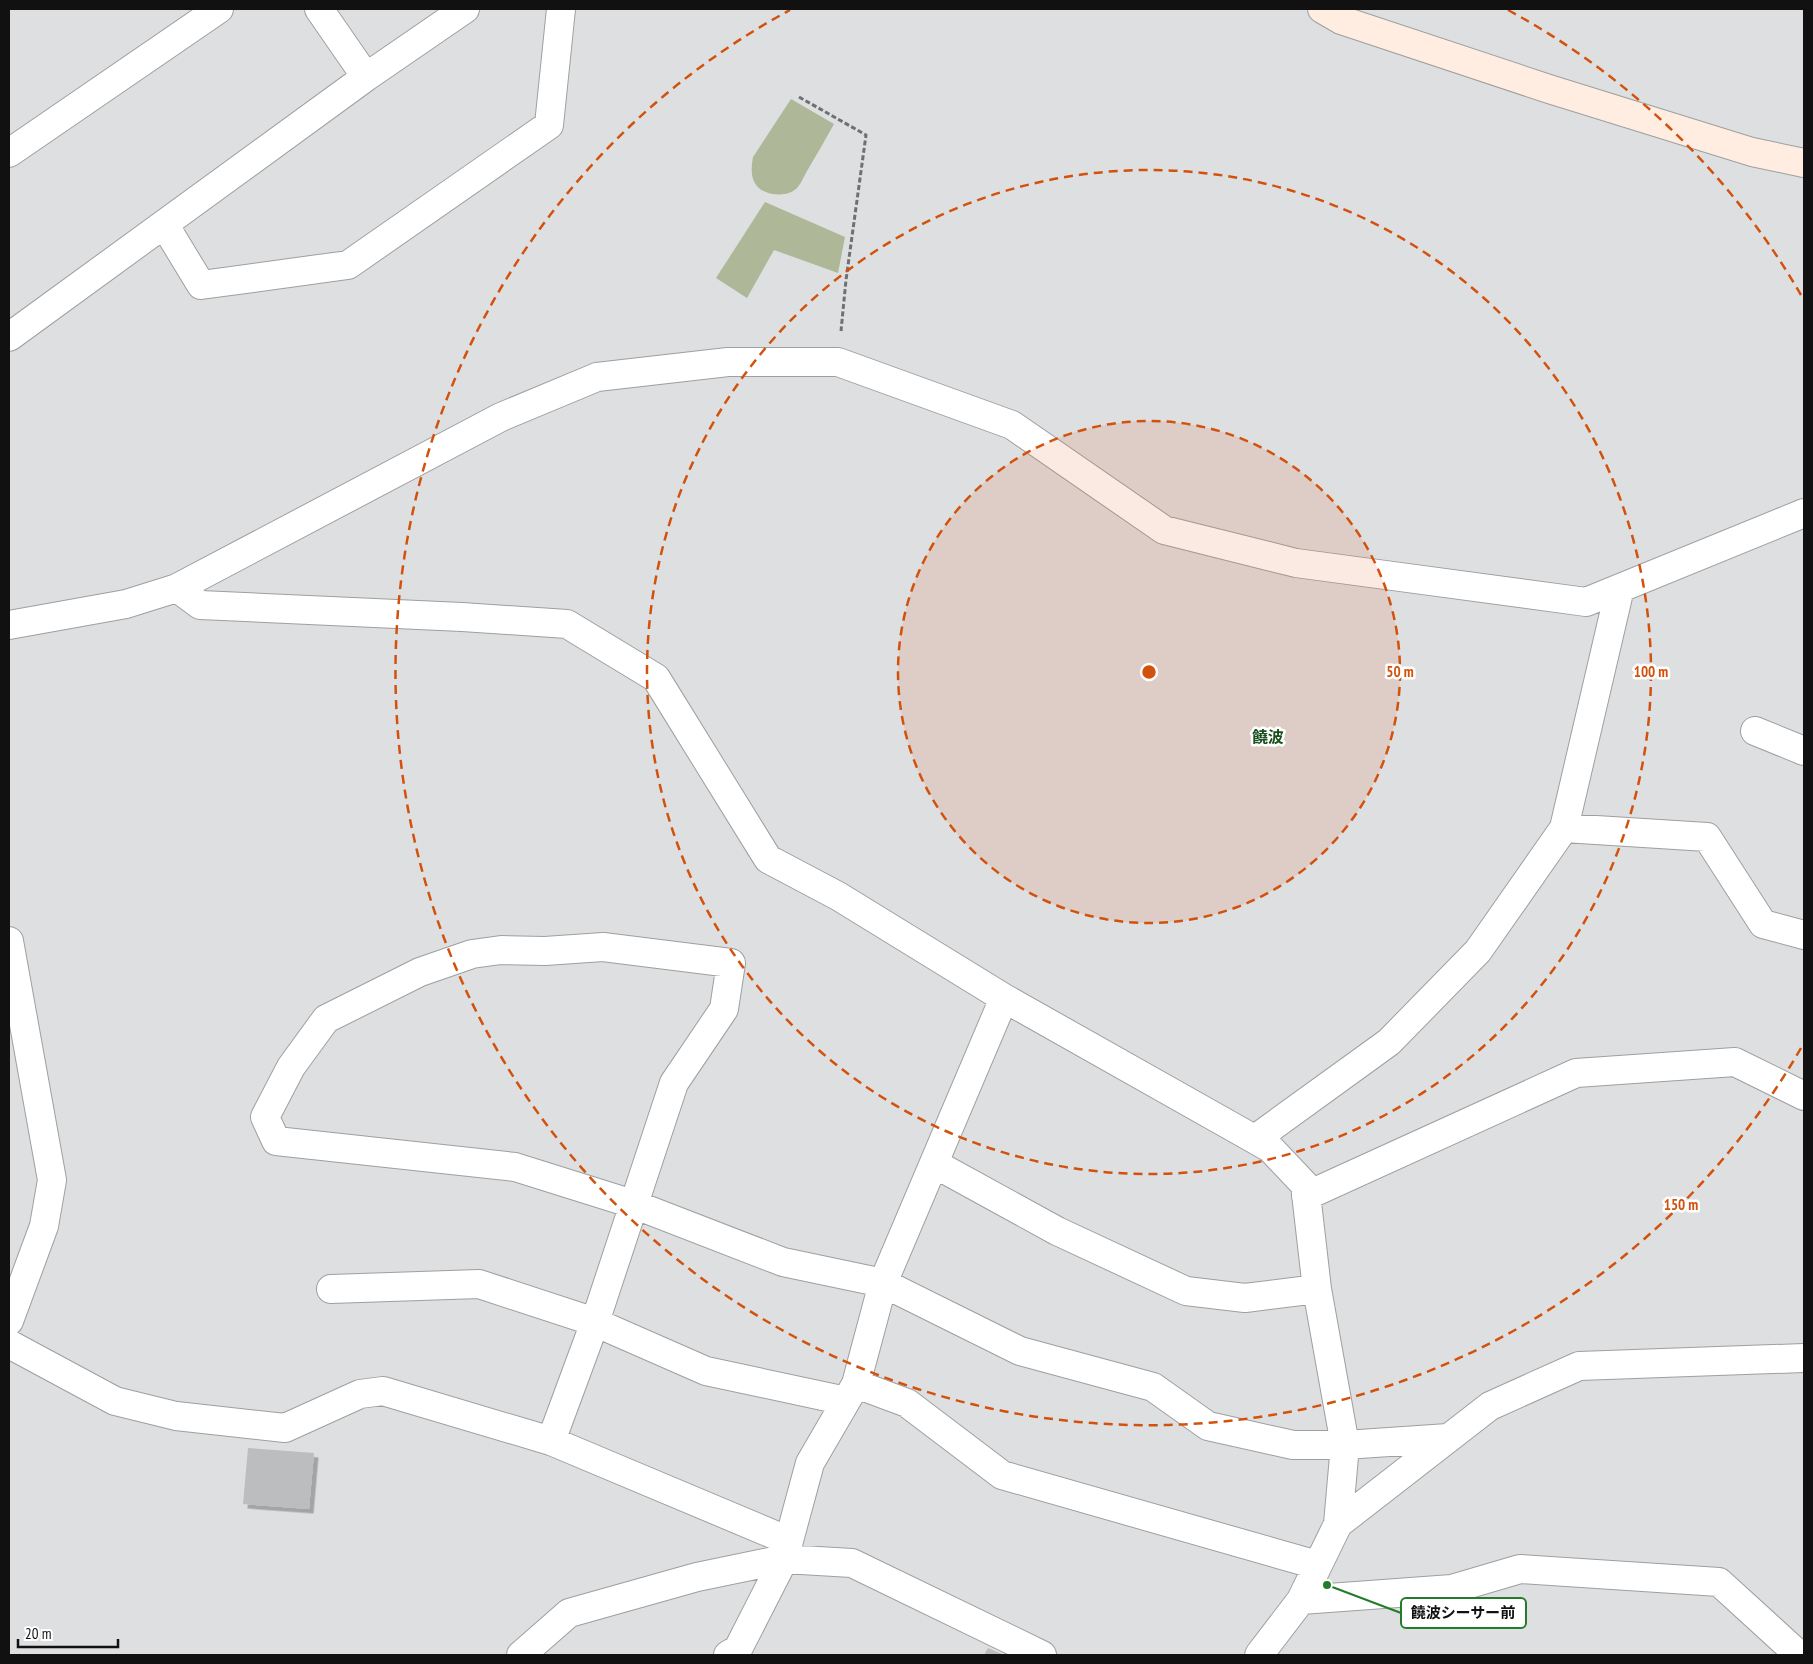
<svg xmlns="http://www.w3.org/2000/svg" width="1813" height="1664" viewBox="0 0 1813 1664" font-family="'PT Sans Narrow','Noto Sans JP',sans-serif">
	<defs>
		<filter id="shadow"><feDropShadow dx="4.5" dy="4.5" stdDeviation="0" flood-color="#0004"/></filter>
	</defs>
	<rect width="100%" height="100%" fill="#dedfe0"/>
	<path fill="#aeb798" d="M791,99L834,124C825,140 816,156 807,171C804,176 801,184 797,188C788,197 770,196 760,189C750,181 751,168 753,157Z
		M765,202L845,237L838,273L774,250L747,298L716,278Z"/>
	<path fill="#bcbdbf" filter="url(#shadow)" d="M248,1448L314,1453L309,1509L243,1504Z
		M988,1648L1004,1655H984Z"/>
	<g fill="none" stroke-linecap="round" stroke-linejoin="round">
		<defs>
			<path id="street" d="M319,9L366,77
				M9,153L219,9
				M164,224L201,285L348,265L549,125L561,9
				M9,337L366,77L465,9
				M177,588L200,605L462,617L567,624L656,678L768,859L838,896L1004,998L1270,1148L1305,1185L1317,1289L1345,1445L1338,1524L1301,1600L1259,1655
				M9,625L126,604L177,588L501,417L597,377L728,362H838L1012,425L1164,530L1296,563L1586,602L1804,513
				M1755,731L1804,751
				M1564,828L1707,837L1763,924L1804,935
				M9,941L52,1180L44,1226L9,1321
				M1255,1139L1389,1042L1478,951L1564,828L1620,588
				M935,1164L1057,1231L1186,1291L1245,1298L1317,1289
				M1306,1196L1576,1073L1735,1062L1804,1096
				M331,1289L479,1284L592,1321L706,1371L846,1401
				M9,1344L115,1401L176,1416L285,1428L360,1394L383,1391L551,1441L789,1541
				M856,1384L883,1283L1004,998
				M551,1441L595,1322L674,1083L724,1009L731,963L603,947L545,951L501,950L472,954L420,972L326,1019L291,1067L265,1117L276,1141L515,1167L633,1204L783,1262L883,1283L1020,1351L1153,1387L1208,1426L1293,1445H1345L1448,1438
				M1338,1524L1490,1406L1579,1366L1804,1358
				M1301,1600L1452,1589L1520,1569L1719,1582L1799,1655
				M521,1655L569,1613L697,1577L784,1559L852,1563L1042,1655
				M728,1655L738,1649L784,1559L810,1463L856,1384L907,1403L1002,1475L1317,1565"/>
			<path id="secondary" d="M1322,9L1341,20L1549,89L1752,152L1804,163"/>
		</defs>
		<use href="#street" stroke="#9e9fa0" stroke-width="30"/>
		<use href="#secondary" stroke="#9e9fa0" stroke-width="30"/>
		<path stroke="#6f7071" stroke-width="3" stroke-dasharray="5 2.5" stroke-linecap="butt" d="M799,97L866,135L846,280L841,331"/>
		<use href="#street" stroke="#fff" stroke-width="28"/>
		<use href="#secondary" stroke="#feede0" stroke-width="28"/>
	</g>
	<circle cx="1149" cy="672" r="251" fill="#d2520d" fill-opacity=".12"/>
	<g fill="none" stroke="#d2520d" stroke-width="2.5" stroke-dasharray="9 6">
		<circle cx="1149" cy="672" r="251"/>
		<circle cx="1149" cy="672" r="502"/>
		<path d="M1801 1048A753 753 0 1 1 790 10M1508 10A753 753 0 0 1 1801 295"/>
	</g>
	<g text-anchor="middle" stroke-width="5" stroke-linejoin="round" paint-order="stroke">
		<g font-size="16" font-weight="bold" fill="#184f1c" stroke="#fff">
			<text x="1268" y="743">饒波</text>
		</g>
	</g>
	<circle cx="1149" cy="672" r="8" fill="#d2520d" stroke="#fff" stroke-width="2.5"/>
	<g font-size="15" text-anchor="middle" font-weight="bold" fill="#d2520d" stroke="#fff" stroke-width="5" stroke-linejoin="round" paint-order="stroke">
		<text x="1400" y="677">50 m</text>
		<text x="1651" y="677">100 m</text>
		<text x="1681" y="1210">150 m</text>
	</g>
	<path fill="none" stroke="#237c2a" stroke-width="2" d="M1327 1585L1401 1613"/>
	<circle fill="#237c2a" stroke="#fff" stroke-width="2" cx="1327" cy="1585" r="5"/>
	<rect fill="#fff" stroke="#237c2a" stroke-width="2" x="1401" y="1598" width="125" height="30" rx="5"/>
	<g font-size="15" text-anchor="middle" font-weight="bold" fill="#111112">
		<text x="1463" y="1618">饒波シーサー前</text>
	</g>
	<rect width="1813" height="1664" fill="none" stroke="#111112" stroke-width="20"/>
	<path d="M18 1639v8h100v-8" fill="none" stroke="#111112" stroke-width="2.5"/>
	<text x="25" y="1639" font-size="15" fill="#111112" stroke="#ffffff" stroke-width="4" paint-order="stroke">20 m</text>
</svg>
